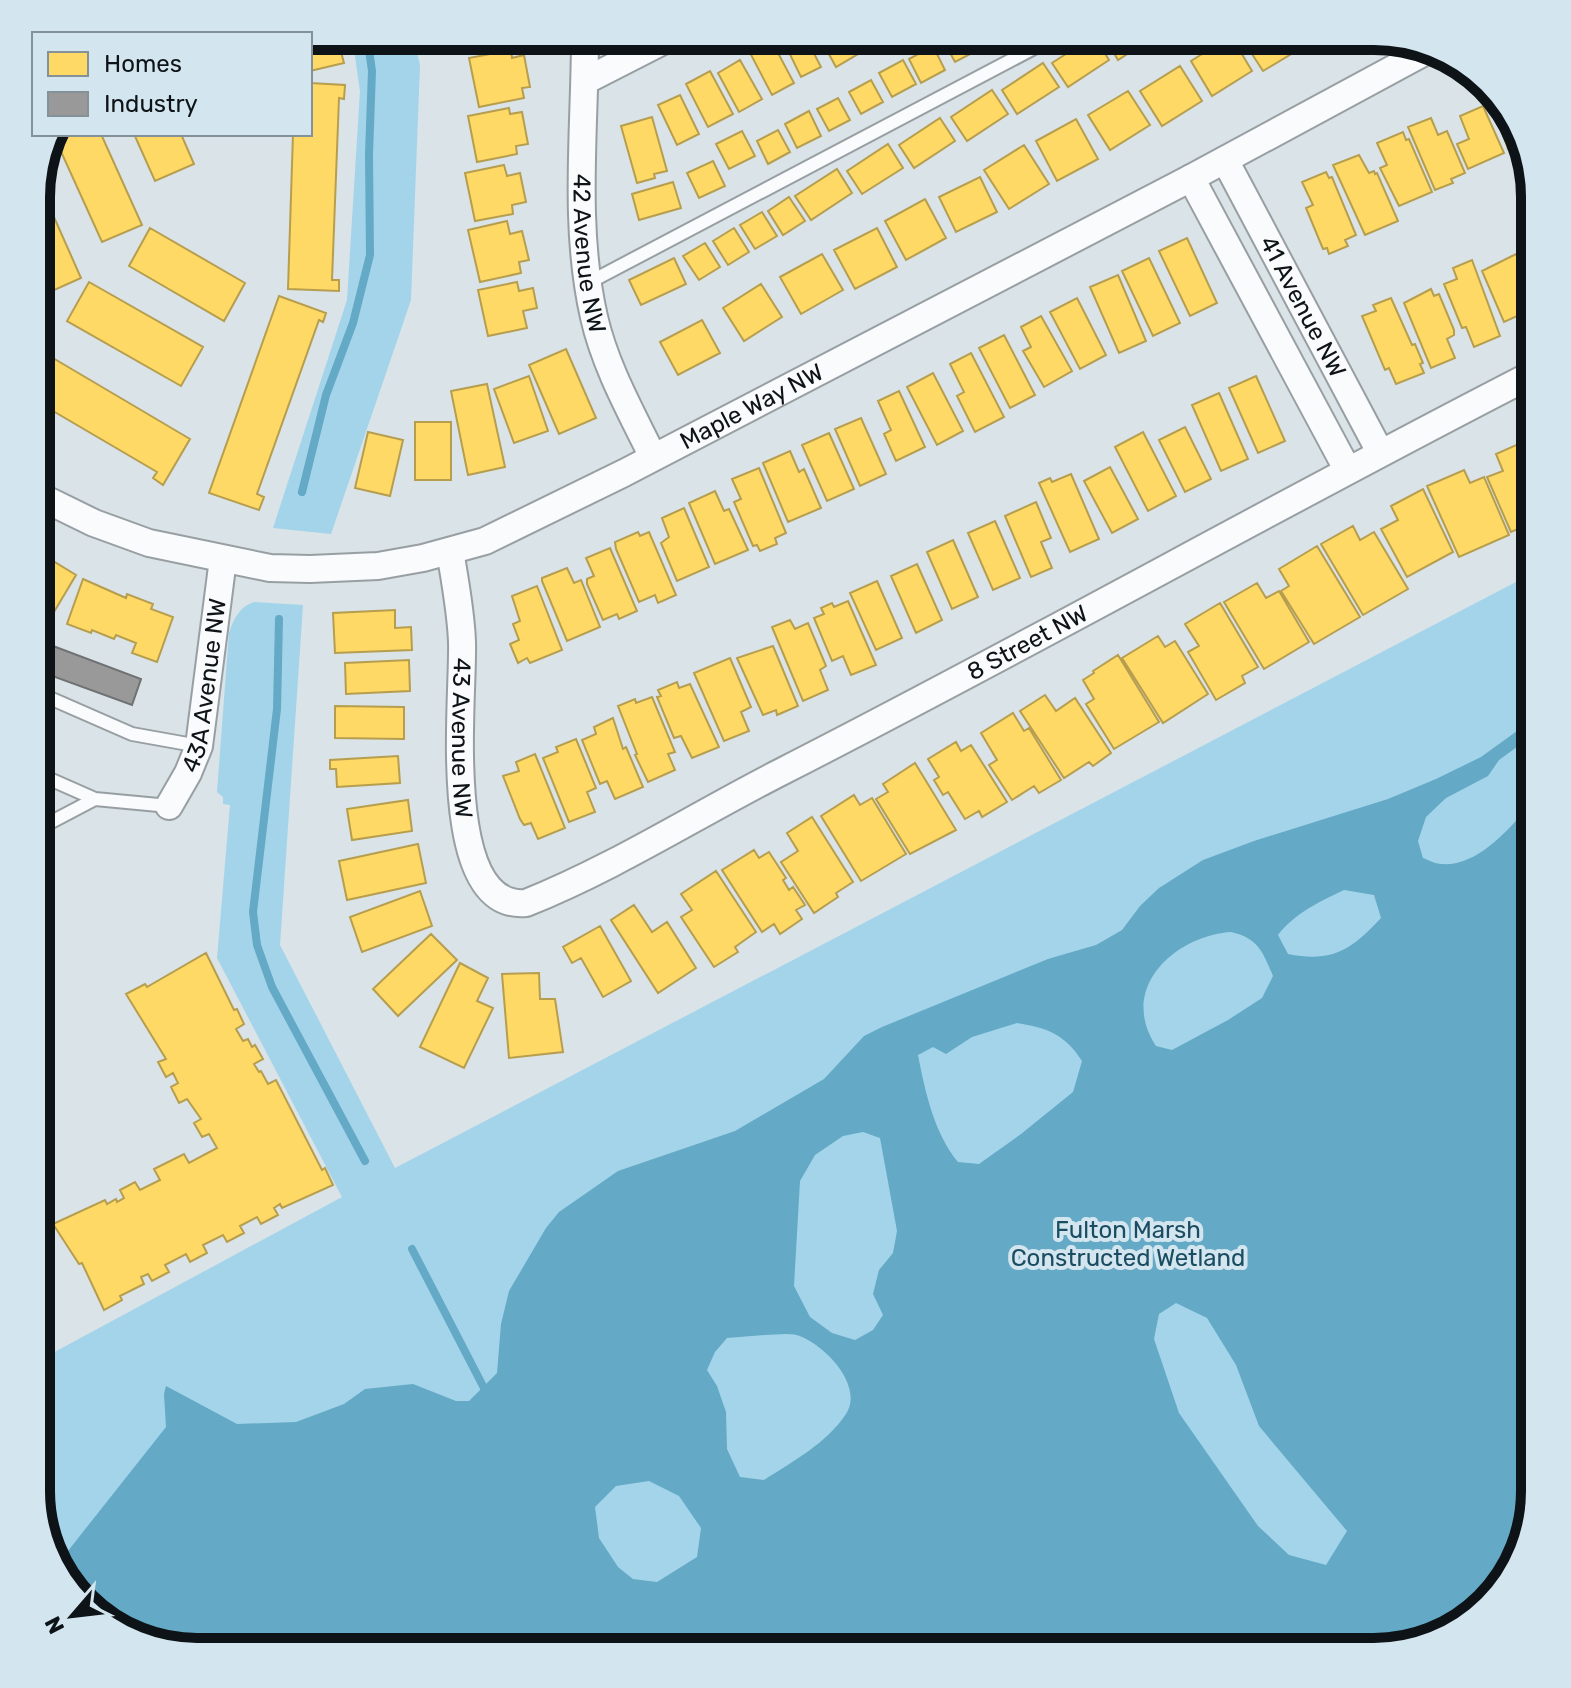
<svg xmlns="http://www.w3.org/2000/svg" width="1571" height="1688" viewBox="0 0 1571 1688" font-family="Rubik,sans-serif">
	<rect width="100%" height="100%" fill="#d9e3e8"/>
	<path fill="#a3d4ea" d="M352,36H413L420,65L411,300L331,534L273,528L347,300L360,91Z
		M1535,572V1491L1518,1563L1472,1618L1374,1652H197L125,1635L70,1589L36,1491V1362L342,1197L217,958L230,805L223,804V797L217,792L229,633C234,619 239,607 254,602L303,605L280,945L395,1168Z"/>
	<path fill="#64a9c5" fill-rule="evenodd" d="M1535,718V738L1521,744L1499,760L1488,776L1446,798L1426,817L1418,841L1423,858C1428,860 1436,864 1441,864C1480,867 1513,824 1535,799V1491L1518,1563L1472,1618L1374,1652H197L125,1635L70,1589L60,1561L166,1427L164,1394L166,1386L237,1424L296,1422L344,1404L365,1389L413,1384L456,1401H469L497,1373L501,1324L509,1291L546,1228L559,1212L618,1171L735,1131L824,1079L864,1036L882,1027L1048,959L1096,945L1122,930L1140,906L1159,888L1203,860L1254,841L1388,799L1436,779L1481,757ZM1344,890L1374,895L1381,918C1352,949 1333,963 1288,954L1278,935C1295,913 1319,902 1344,890ZM1231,932C1258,938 1263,952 1273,976L1262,998L1228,1020L1172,1050L1156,1046C1118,989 1174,936 1231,932ZM1017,1023C1047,1028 1065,1034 1082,1061L1073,1092L1021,1134L979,1164L958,1162C934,1133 925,1091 918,1055L933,1047L946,1054L972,1037ZM863,1132L880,1138L897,1231L893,1253L879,1270L873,1294L883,1315L873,1330L855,1340L832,1333L810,1317L794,1286L800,1181L815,1155L843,1136ZM1176,1303L1207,1318L1236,1365L1259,1426L1347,1531L1326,1565L1289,1555L1258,1526L1179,1413L1154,1339L1159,1314ZM765,1335C776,1335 792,1332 802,1337C826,1347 864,1386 846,1414C827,1443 792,1462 764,1480L740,1477L727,1449L726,1412L717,1386L707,1370L715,1352L727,1338ZM649,1481L679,1496L701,1528L697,1557L657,1582L633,1579L618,1567L599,1538L595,1507L616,1486Z"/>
	<path fill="#ffd966" stroke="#b69e4e" stroke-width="2" d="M310,36H331L335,53L341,52L344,63L310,71Z
		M467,36H511V38L469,47Z
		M781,36H805L821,67L801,77Z
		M819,36H849L858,54L836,67Z
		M950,36H969L976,51L955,62L943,40Z
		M974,36H1005L1006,38L982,51Z
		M1094,36L1109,60L1068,87L1052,63Z
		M1104,36H1155L1118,60Z
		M1231,36L1252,71L1212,96L1191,61Z
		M1296,36L1303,47L1263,71L1241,37Z
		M770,38L794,83L772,95L748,49Z
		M933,46L945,70L921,83L909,59Z
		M511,50L512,58L524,55L530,87L522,88L524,98L479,107L469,58Z
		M740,60L762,99L739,112L718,73Z
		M903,60L916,84L892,97L879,73Z
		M1043,63L1059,87L1017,114L1002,90Z
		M1180,66L1202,101L1162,126L1140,91Z
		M710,71L733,114L708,127L686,84Z
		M871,80L883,102L861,114L849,92Z
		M310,83L345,85L344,99L339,98L332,280H339V291L288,289L293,134H310Z
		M992,90L1008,114L967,141L951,117Z
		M1128,91L1150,125L1110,150L1088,115Z
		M680,95L699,134L677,145L658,105Z
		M1499,96L1518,146L1508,149L1494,109L1502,106Z
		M838,98L850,120L829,131L817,109Z
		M1483,106L1504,153L1468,169L1457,144L1469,139L1460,116Z
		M509,108L510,114L522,112L528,144L516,146L517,154L477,162L468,116Z
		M809,111L821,136L797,148L785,124Z
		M652,117L667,171L654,174L655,178L637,183L621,126Z
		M940,118L955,141L914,168L899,145Z
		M1431,118L1438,135L1447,131L1465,173L1451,179L1453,183L1435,190L1408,127Z
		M1076,119L1098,159L1057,181L1036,141Z
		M778,130L790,152L768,164L757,141Z
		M742,131L755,156L729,169L716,144Z
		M1403,132L1406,140L1409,139L1432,192L1399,206L1380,168L1387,165L1377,143Z
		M53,134H101L142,225L102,242Z
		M134,134H181L194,164L155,181Z
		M888,144L903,168L862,194L847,171Z
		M1024,145L1049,184L1009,209L984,170Z
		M1359,155L1369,173L1374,171L1375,174L1377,173L1398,221L1365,235L1333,165Z
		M713,161L725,186L699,198L687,173Z
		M504,165L507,176L520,173L526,202L512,205L513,214L475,221L465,173Z
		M837,169L852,193L811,220L795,196Z
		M1326,172L1329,178L1332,177L1356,235L1345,240L1348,246L1329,254L1327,248L1323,249L1306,208L1313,205L1302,182Z
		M980,177L997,212L956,232L939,197Z
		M38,181L81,278L41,296L36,285Z
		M673,182L681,208L639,220L632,194Z
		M789,197L805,221L783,235L768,211Z
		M925,199L946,238L906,260L885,221Z
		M762,212L777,236L755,249L740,225Z
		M507,221L510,234L522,231L529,260L519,262L521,273L480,282L468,230Z
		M150,228L245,283L224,321L129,266Z
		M734,228L749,252L728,265L713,241Z
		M877,228L897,267L855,289L834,250Z
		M1535,237V283L1519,244Z
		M1187,238L1217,303L1190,316L1159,251Z
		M705,243L720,267L699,280L683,256Z
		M822,254L843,290L801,314L780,277Z
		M1516,254L1535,299V314L1519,321L1517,316L1504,322L1482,271Z
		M674,258L686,284L641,305L629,280Z
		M1149,258L1180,323L1153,336L1122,271Z
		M1472,260L1500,336L1474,347L1466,327L1462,328L1444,284L1457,279L1453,268Z
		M1118,275L1146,341L1119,353L1090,287Z
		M89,282L203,347L181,386L67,321Z
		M517,282L519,291L533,288L537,308L523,311L527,328L488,336L478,290Z
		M761,284L782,317L744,341L723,308Z
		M1431,289L1434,296L1439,294L1454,330V335L1447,339L1455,358L1431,368L1404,303Z
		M279,296L326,313L323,322L319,320L257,494L264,497L259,510L209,493Z
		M1077,298L1106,355L1080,369L1050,312Z
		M1391,298L1412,345L1415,344L1423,363L1420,364L1424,373L1396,384L1389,368L1385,370L1362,316L1376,311L1373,305Z
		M1041,316L1072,371L1044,387L1023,351L1031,347L1021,327Z
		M702,320L720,353L678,375L660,342Z
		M1004,335L1035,395L1010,408L979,348Z
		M36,348L190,439L163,485L153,478L157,472L36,401Z
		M566,349L596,418L559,434L529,365Z
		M971,353L1004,417L975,432L957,396L964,392L950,364Z
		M933,373L963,431L937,445L907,387Z
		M529,376L548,431L514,443L494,389Z
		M1256,376L1285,441L1258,453L1229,388Z
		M487,384L505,467L468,475L451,391Z
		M899,391L925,447L896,461L884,434L891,430L878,401Z
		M1219,393L1248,459L1221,471L1192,405Z
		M861,418L886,474L860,486L835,429Z
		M415,422H451V480H415Z
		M1185,427L1211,479L1185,492L1159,440Z
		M368,432L403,440L390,496L355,488Z
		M1143,432L1176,496L1148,511L1115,447Z
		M829,433L854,489L827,501L802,445Z
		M1530,439L1535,451V522L1511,532L1487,477L1503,471L1496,454Z
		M790,451L799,472L804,469L821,508L788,522L763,463Z
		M1110,467L1138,519L1112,533L1084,481Z
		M759,468L786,533L775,538L777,544L760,551L757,545L753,546L734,502L741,499L732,479Z
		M1464,470L1470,483L1484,477L1509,535L1459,557L1427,486Z
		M1071,474L1099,539L1070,552L1039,483L1050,478L1052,482Z
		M1423,489L1453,552L1407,577L1381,529L1398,520L1391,506Z
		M715,491L724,511L729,509L748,550L715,564L689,503Z
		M1036,502L1051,538L1041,542L1052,568L1031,577L1005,516Z
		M684,508L709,567L677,581L661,543L669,537L662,518Z
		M995,521L1020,578L993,590L968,533Z
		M1353,526L1360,540L1374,532L1408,589L1363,615L1321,544Z
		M638,532L640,536L649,532L676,595L658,603L655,595L639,602L616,549L615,542Z
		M953,540L978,597L952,609L927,552Z
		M1317,546L1360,617L1314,644L1281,591L1289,586L1279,569Z
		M610,548L637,611L619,619L617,614L603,620L587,584V579L594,576L586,558Z
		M36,556L51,565L53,561L76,575L51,617L36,609Z
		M917,564L942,620L916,633L891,576Z
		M567,568L574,583L581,580L600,627L567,641L542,581V578Z
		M83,579L126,598L127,594L153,604L151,609L173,617L157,662L132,653L136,643L116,635L114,639L92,630L91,633L67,624Z
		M877,581L902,638L876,650L850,593Z
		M1257,583L1266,598L1279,591L1309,642L1264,669L1224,602Z
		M537,586L562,650L530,663L527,658L518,663L510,644L519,640L513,624L520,621L512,596Z
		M848,601L876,665L851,675L843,656L832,661L814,618L824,614L821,608L832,603L834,607Z
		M1220,603L1258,667L1242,676L1245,683L1216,700L1188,652L1199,646L1185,624Z
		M395,610V628L411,627L412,650L335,653L333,613Z
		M790,620L795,629L808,623L826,666L820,670L828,690L803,701L772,627Z
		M1158,636L1165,647L1175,641L1208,694L1163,723L1122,658Z
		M773,646L798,706L777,715L776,710L763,715L737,658Z
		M1118,655L1159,722L1114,749L1086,704L1094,699L1083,680L1094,673L1093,671Z
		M730,658L751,707L741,712L749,731L724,741L694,673Z
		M409,660L410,691L346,694L345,663Z
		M677,682L679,688L690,684L719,747L692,758L681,736L674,738L657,697L661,696L658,690Z
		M1045,695L1056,711L1075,698L1111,753L1093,766L1089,762L1064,778L1020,711Z
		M652,697L675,752L668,754L675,770L648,782L635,755L637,754L618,706L635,699L636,703Z
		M335,706L404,707V739L335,738Z
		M1013,713L1024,731L1029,728L1061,780L1039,793L1034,786L1012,800L989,765L997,760L981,733Z
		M613,718L623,749L626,747L643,787L615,799L607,781L600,784L582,740L596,734L594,727Z
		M576,739L596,788L587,792L595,812L569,822L543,758L558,752L556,747Z
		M956,742L961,751L971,745L1007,802L982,817L979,811L965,819L948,792L943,795L934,780L939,777L928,759Z
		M535,754L565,828L538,839L531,823L524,825L520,819L503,776L519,771L516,762Z
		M398,756L400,783L337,787L336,769H330V760Z
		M915,763L956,830L910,854L876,799L888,792L883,784Z
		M854,795L860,805L872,798L906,854L861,881L821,816Z
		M408,800L412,831L352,840L347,809Z
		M812,817L853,882L836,893L838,897L814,913L781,862L798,851L787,833Z
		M418,844L426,883L347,900L339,861Z
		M754,850L759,858L769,852L786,878L783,880L789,890L793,887L805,905L796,910L802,919L780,934L774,924L762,932L722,870Z
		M716,871L756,932L735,947L738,952L714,967L681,917L692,910L681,894Z
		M420,891L432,926L362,952L350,917Z
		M634,905L652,932L667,922L696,968L658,993L611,920Z
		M600,926L631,981L603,997L581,958L572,963L563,947Z
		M431,934L457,960L398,1016L373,989Z
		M206,953L234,1010L237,1009L244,1024L236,1029L243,1041L248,1039L252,1047L255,1045L263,1059L254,1064L259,1072L261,1071L268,1084L276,1080L322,1170L325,1168L333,1185L282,1208L280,1204L274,1208L278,1215L261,1224L257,1217L240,1226L244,1233L227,1242L223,1235L203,1245L207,1253L190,1262L186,1254L165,1265L169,1272L152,1281L148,1274L141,1277L144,1284L120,1296L122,1300L104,1310L82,1263L79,1264L53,1224L105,1200L107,1204L116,1199L117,1202L124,1198L120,1190L135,1182L140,1190L160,1180L154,1169L184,1154L189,1163L217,1148L209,1134L202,1137L194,1123L201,1119L187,1099L179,1103L171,1087L178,1083L173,1073L166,1077L158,1062L166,1059L126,994L145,984L147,987Z
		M460,963L488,978L477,1001L493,1008L464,1068L420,1047Z
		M539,973L540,999H555L563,1052L509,1058L502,974Z"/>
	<path fill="#999" stroke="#6f7172" stroke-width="2" d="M53,646L141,679L132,705L44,673Z"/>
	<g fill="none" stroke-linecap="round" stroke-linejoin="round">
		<path stroke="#64a9c5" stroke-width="8" d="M302,492L326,395L353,323L370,255L369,154L372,71L367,36
			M279,619L277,709L253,912L257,945L272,987L365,1161
			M412,1249L484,1388"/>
		<defs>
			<path id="lane" d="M588,283L1057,36
				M36,692L132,734L199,746
				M36,773L95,799L169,806
				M36,830L95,799"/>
			<g id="street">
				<path id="s1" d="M585,36C585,129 573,225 594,317C605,366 631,412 653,457"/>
				<path d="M585,81L673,36"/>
				<path id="s2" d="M1225,160L1380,452"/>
				<path d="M1191,178L1347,469"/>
				<path id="s3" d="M36,490L47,500L94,523L149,543L270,568L310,569L378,566L423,558L485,541L624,473L1191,178L1430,49"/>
				<path id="s4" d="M450,551C455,581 461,612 462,642C464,695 438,911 526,903C616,867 698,814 783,771C1036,642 1283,502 1535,373"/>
				<path id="s5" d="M169,806L188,773L199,746L223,559"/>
			</g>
		</defs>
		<use href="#lane" stroke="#989fa3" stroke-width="16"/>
		<use href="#street" stroke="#989fa3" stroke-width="30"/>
		<use href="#lane" stroke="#f9fbfc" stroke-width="12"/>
		<use href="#street" stroke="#f9fbfc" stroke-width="26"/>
	</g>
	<g text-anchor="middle" stroke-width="8" stroke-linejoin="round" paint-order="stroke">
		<g font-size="24" fill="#0d1316" stroke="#d3e5ee">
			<text dy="8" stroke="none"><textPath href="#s1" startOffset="218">42 Avenue NW</textPath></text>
			<text dy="8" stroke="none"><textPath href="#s2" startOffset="166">41 Avenue NW</textPath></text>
			<text dy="8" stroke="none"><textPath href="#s3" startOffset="766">Maple Way NW</textPath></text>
			<text dy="8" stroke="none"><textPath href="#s4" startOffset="950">8 Street NW</textPath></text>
			<text dy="8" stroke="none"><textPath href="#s5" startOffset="128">43A Avenue NW</textPath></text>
			<text dy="8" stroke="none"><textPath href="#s4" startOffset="188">43 Avenue NW</textPath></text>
		</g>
		<g font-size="24" fill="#1a4d62" stroke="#d3e5ee">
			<text x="1128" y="1238">Fulton Marsh<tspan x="1128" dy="28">Constructed Wetland</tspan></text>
		</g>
	</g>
	<path d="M0 0H1571V1688H0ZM197 50H1374A147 147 0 0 1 1521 197V1491A147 147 0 0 1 1374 1638H197A147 147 0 0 1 50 1491V197A147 147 0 0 1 197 50Z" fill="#d3e5ee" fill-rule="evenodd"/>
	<path fill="none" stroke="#0d1316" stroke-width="10" d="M197 50H1374A147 147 0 0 1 1521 197V1491A147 147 0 0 1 1374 1638H197A147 147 0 0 1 50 1491V197A147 147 0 0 1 197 50Z"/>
	<rect x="32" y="32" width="280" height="104" fill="#d3e5ee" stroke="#849198" stroke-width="2"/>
	<rect x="48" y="52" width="40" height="24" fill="#ffd966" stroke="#849198" stroke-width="2"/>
	<text x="104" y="72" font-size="24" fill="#0d1316">Homes</text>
	<rect x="48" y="92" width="40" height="24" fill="#999999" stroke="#849198" stroke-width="2"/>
	<text x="104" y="112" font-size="24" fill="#0d1316">Industry</text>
	<g transform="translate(72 1616) rotate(242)" stroke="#d3e5ee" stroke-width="6" paint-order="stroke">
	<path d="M0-6L14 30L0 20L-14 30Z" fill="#0d1316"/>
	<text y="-12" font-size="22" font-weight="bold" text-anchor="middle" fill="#0d1316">N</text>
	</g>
</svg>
